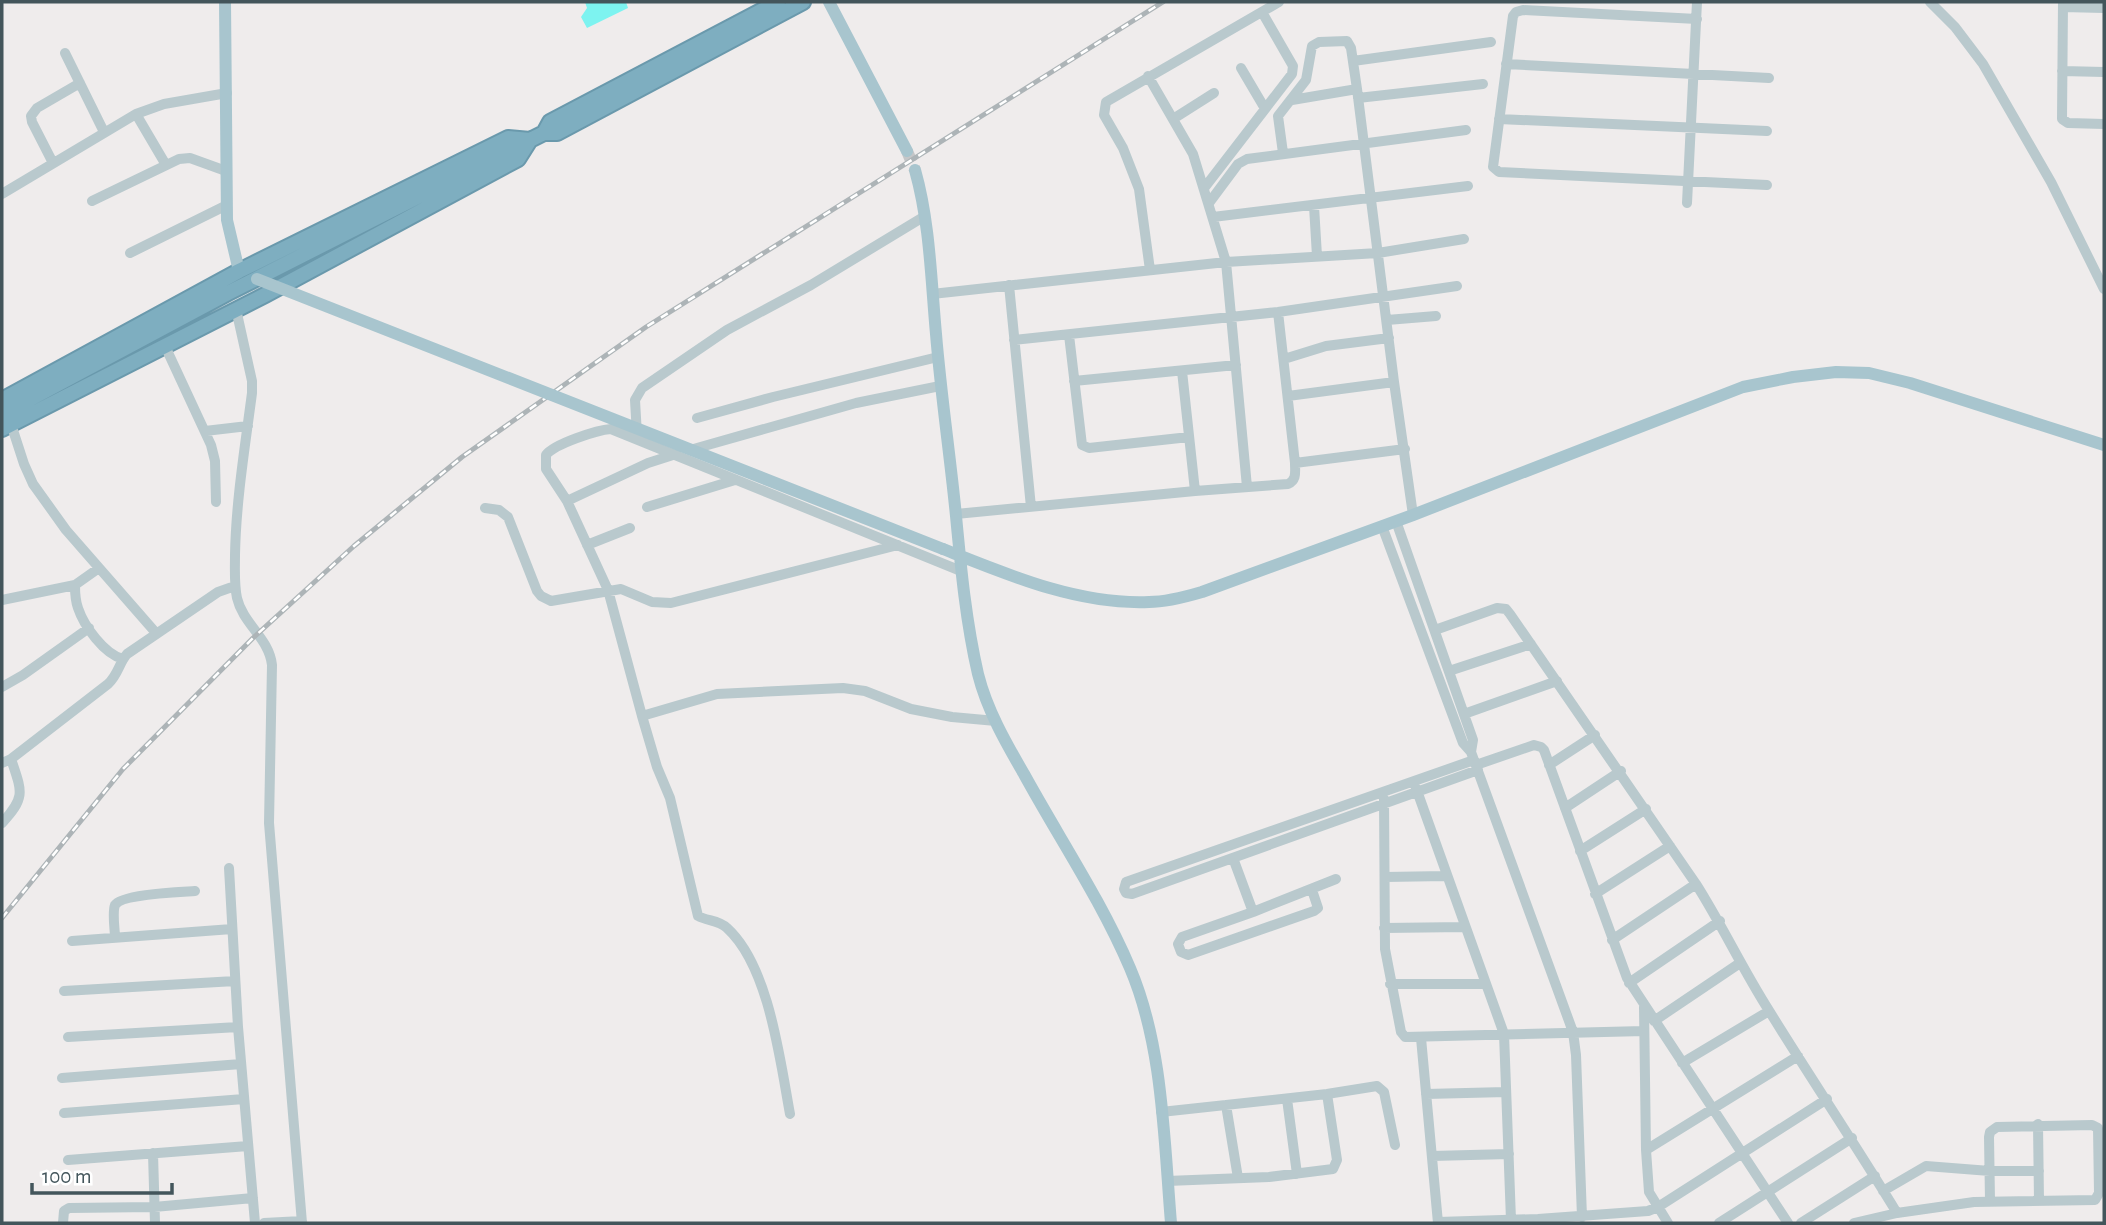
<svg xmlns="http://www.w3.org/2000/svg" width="2106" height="1225" viewBox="0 0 2106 1225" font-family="'Alegreya Sans',sans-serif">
	<rect width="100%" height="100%" fill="#efecec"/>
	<path fill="#7df3f0" d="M585,2H626L628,8L587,28L581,17L587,8Z"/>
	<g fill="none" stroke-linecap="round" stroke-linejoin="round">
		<path stroke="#c4c6c8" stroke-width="12" stroke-dasharray="12 6" stroke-linecap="butt" d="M907,151L915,170"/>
		<defs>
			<path id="highway" d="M544,133L550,122L778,2
				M2,400L239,271L508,138L530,140L518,159L265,295L2,429
				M2,414L228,293L530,140L544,133H557L803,2"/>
		</defs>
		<use href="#highway" stroke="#6a99ac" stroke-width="18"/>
		<path stroke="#b9c9cd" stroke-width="10" d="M1930,2L1955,27L1983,64L2051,182L2104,289
			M2063,2L2062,119L2068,123L2104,124
			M2063,7L2104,8
			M1697,19L1523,10L1516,12L1513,16L1493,167L1499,172L1767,185
			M65,53L104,132
			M1353,61L1491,42
			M1506,64L1769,78
			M1241,68L1264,107
			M2062,71L2104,72
			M1148,76L1193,154L1226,262L1247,487
			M1358,98L1483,84
			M1292,100L1357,89
			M136,114L166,165
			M1173,119L1214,93
			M1499,119L1767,131
			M1283,153L1278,116L1306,80L1312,46L1319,42L1347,41L1351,48L1357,89L1394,382L1413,515
			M53,163L32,122L31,116L37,108L80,83
			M1205,187L1292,74L1293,66L1262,12
			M2,194L136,114L164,104L227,93
			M92,201L179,159L190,158L226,171
			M1209,203L1238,164L1247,159L1466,130
			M1687,203L1697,2
			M1314,206L1317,256
			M1213,217L1468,186
			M130,253L227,205
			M1150,270L1139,189L1123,148L1104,115L1106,102L1279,2
			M1009,285L1031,507
			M932,294L1226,262L1378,253L1464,239
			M236,309L252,381V393C245,447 236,501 235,555C235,570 234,584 237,598C243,624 269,638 272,665L269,823L302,1223
			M1387,320L1436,316
			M1069,335L1082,445L1089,448L1189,437
			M1014,340L1278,312L1457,286
			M165,346L211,445L215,461L216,502
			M1284,359L1326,346L1389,338
			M1182,371L1195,491
			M1074,381L1236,365
			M1288,396L1394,382
			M697,418L773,397L938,357
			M11,424L24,464L33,484L66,530L156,633
			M205,431L248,426
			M637,435L635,400L642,388L727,330L811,285L925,216
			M690,450L856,403L940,386
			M1295,463L1405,449
			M567,501L648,463L676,454
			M647,507L735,480
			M485,508L499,510L508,517L537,591L541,596L551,601L621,589L652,602L671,603L898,545
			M956,514L1195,491L1288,484C1297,480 1295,472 1295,463L1278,312
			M1396,521L1473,740L1471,752
			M1382,526L1463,743L1471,752L1573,1032L1576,1055L1582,1217
			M587,545L630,528
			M75,585C75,592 75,600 78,608C84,626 104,654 123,659
			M2,600L75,585L99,568
			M1435,630L1497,608L1506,609L1510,614L1696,884C1722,925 1742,968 1768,1009C1810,1077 1855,1144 1897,1213
			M1449,671L1531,644
			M2,687L23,675L89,628
			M1464,714L1557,681
			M642,716L717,694L843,688L865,691L911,709L952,717L996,721
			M1474,760L1126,882L1124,889L1126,893L1132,894L1478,770
			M2,763L11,759L108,684C118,675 119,663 127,654L218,592L235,586
			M1476,765L1534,745L1541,747L1544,750L1627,978L1788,1223
			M1549,765L1595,735
			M1416,788L1504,1034L1511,1220
			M1384,799L1385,949L1401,1032L1405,1037L1644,1031
			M1565,808L1621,771
			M2,823C26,797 22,792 11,759
			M1580,851L1646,809
			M1233,858L1253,912
			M229,868L238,1027L255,1223
			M1385,877L1446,876
			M1312,890L1318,908L1314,911L1188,955L1181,952L1178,944L1182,937L1253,912L1336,879
			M1595,894L1670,846
			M1384,928L1465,927
			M115,938C115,929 112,913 115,905C121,894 182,892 195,891
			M1612,940L1696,884
			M72,941L232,929
			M1629,983L1720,921
			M1390,984H1486
			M64,991L235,981
			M1644,1007L1646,1150L1649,1192L1668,1223
			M1654,1021L1740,963
			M68,1037L238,1027
			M1421,1038L1438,1223
			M1682,1063L1769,1011
			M62,1078L241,1064
			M1426,1094L1506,1092
			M1287,1099L1297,1174
			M1226,1105L1238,1178
			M1161,1112L1327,1094L1377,1086L1384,1092L1395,1145
			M64,1113L244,1099
			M790,1114C780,1060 769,966 727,928C719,920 707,921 698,916L670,798L657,767L642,716L608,590L567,501L546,469V455C554,444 597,430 611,429L961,571
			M2038,1124L2039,1201
			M1646,1150L1798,1056
			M153,1153L155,1223
			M1432,1156L1509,1154
			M68,1160L248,1146
			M1167,1181L1269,1177L1333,1169L1337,1160L1327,1094
			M1883,1191L1926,1166L1990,1171H2039
			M1438,1222L1538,1219L1648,1211L1658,1207L1827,1099
			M63,1223L64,1211L69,1208L154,1207L253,1198
			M264,1223L302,1221
			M1719,1223L1852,1138
			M1801,1223L1875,1176
			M1854,1223L1897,1213L1974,1202L2095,1200L2099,1193L2098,1128L2092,1125L1997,1127L1990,1132L1989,1137L1990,1201"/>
		<path stroke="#a8c5ce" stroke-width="12" d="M225,2L227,220L239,271
			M829,2L907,151
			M915,170C930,223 931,280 936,334C941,395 950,455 956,516C961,569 966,622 978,674C987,710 1006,743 1024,774C1059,838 1101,900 1130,968C1163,1045 1164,1140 1171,1223
			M943,549C1008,575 1078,605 1149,602C1167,602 1185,597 1202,592L1413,515L1743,387L1793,377L1836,372L1869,373L1910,383L2104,445"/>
		<use href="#highway" stroke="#7eaec0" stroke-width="14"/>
		<defs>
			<path id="rail" d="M2,918L123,769L253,638L354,546L462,457L646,327L1163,2"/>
		</defs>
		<use href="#rail" stroke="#adb4b7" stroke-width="5"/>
		<use href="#rail" stroke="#fff" stroke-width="2.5" stroke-dasharray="8" stroke-linecap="butt"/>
		<path stroke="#a8c5ce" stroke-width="12" d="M257,279L943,549"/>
	</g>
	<rect width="2106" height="1225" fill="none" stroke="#43555b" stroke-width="7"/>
	<path d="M32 1183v10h140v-10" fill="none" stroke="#43555b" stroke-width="3.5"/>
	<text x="42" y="1183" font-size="21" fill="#43555b" stroke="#ffffff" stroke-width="5" paint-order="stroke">100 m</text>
</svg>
